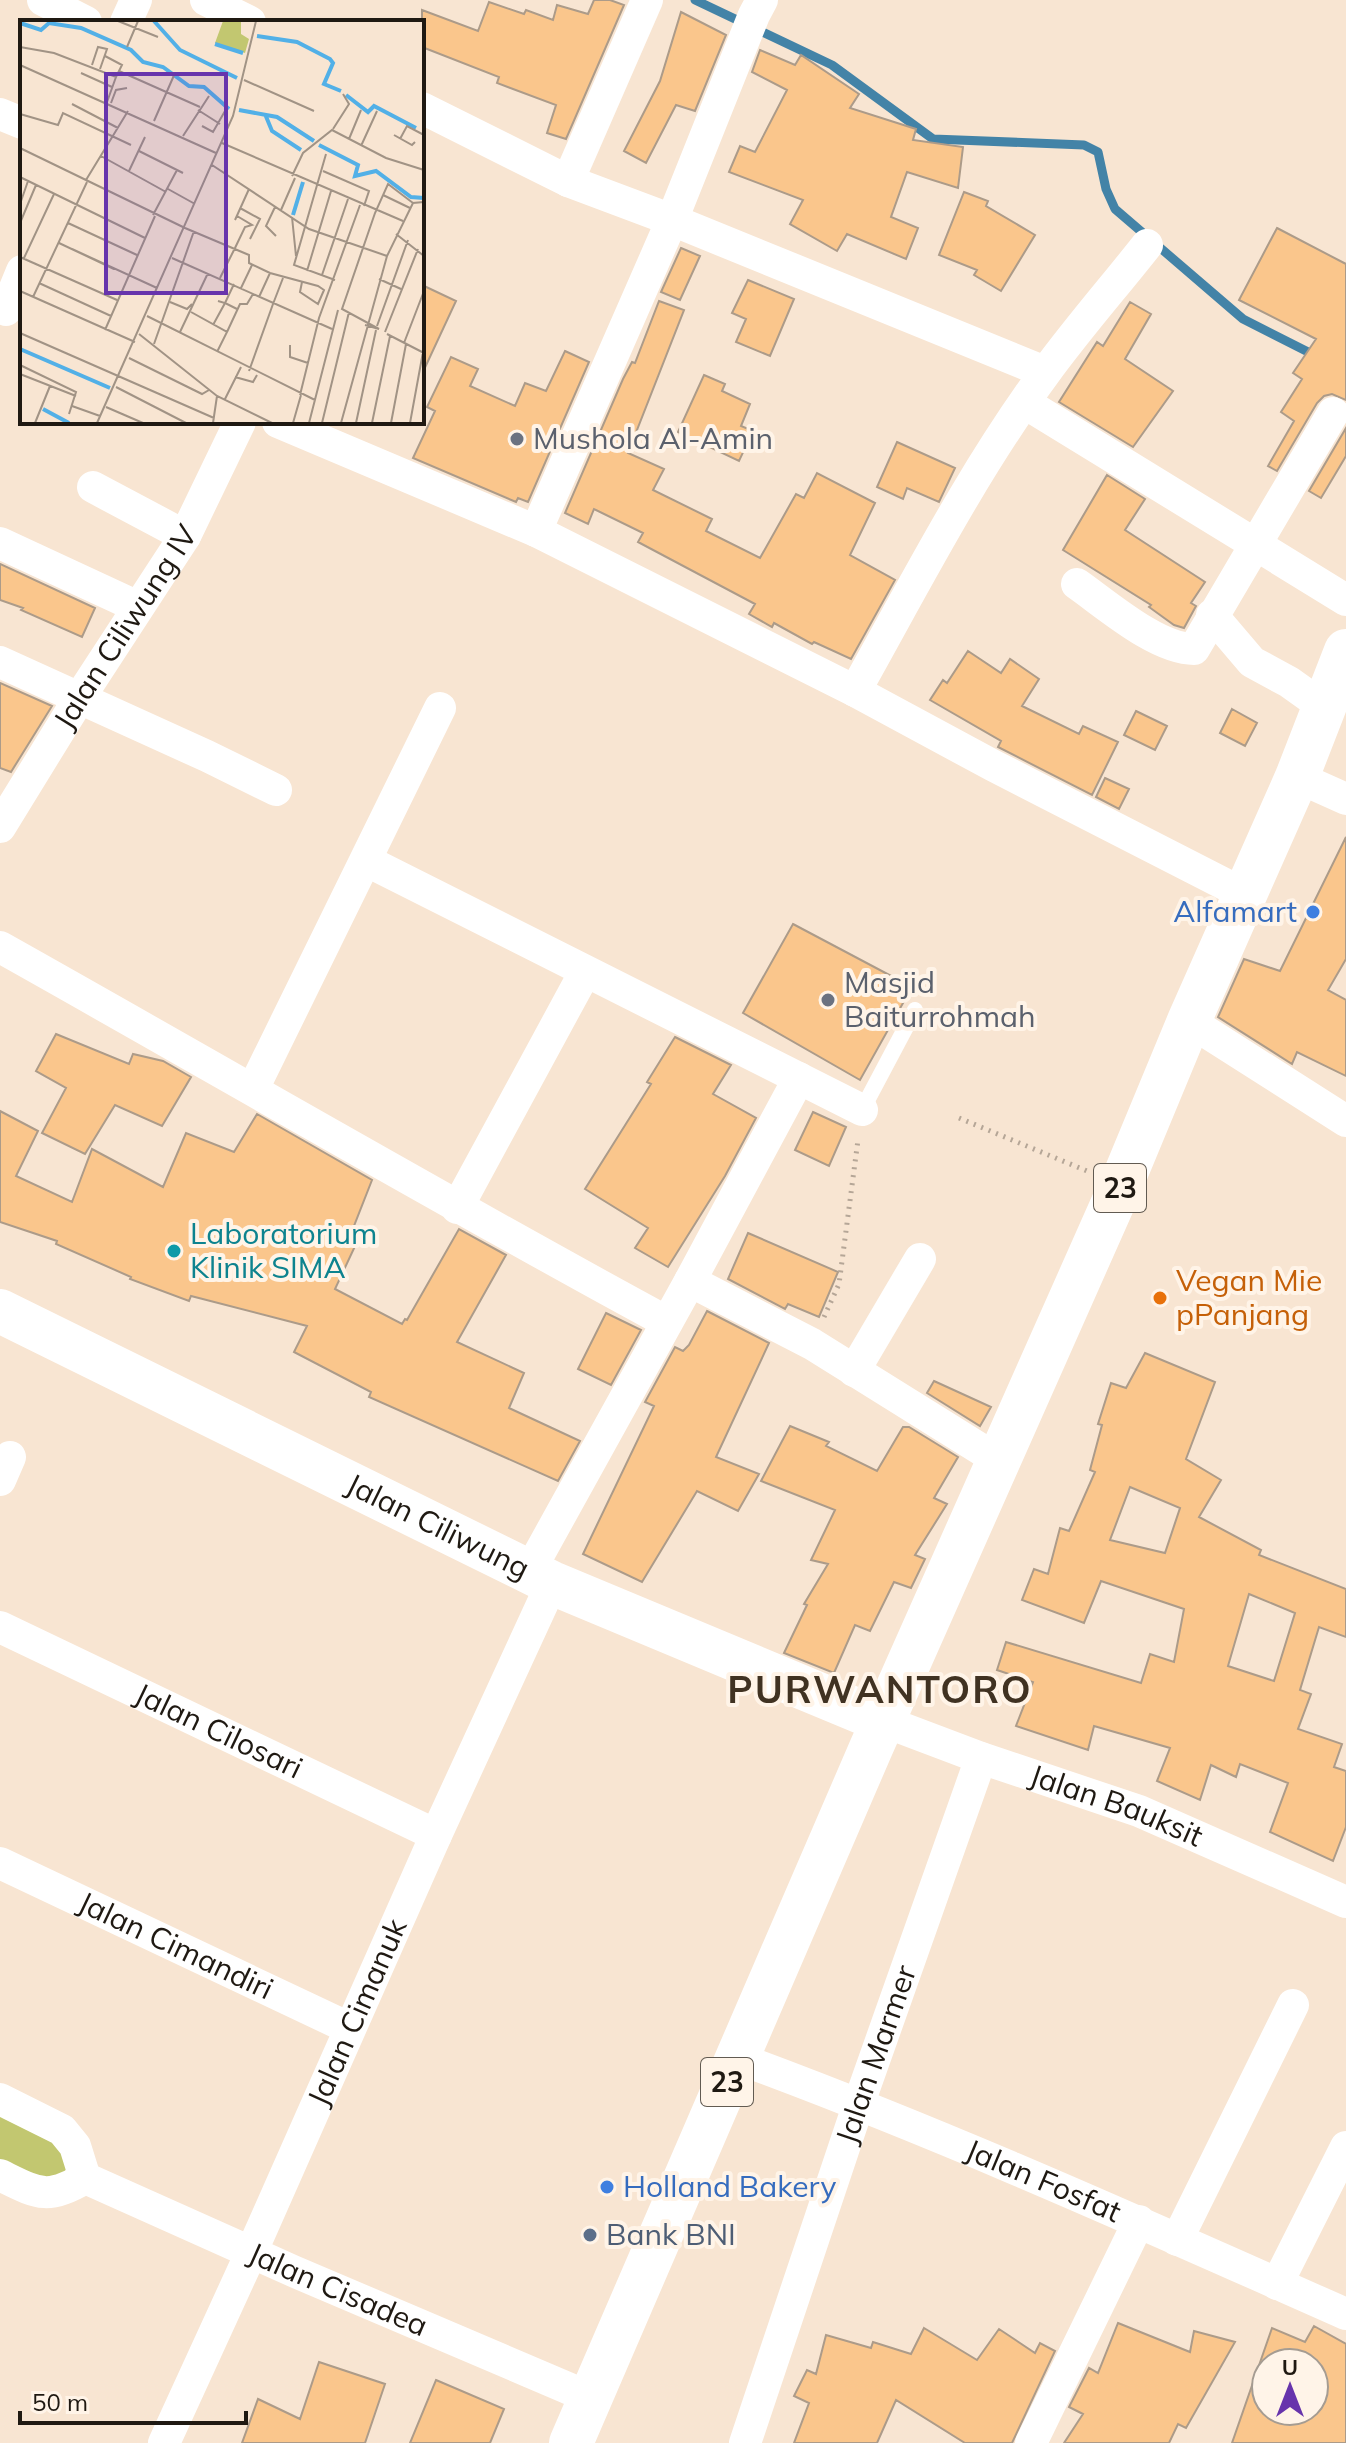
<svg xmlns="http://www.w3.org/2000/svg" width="1346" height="2443" viewBox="0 0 1346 2443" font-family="Mulish,sans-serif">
	<rect width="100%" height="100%" fill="#f8e5d2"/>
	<path fill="#c2c770" d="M0,2109L57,2137L69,2165L58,2181L0,2166Z"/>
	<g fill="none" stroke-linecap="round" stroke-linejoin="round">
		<path stroke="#4383a7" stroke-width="9" d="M695,0L832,65L933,139L1084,145L1098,152L1106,189L1115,209L1243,319L1318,357"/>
	</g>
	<path fill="#fac68c" stroke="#ac9b89" stroke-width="2" fill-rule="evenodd" d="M594,0H610L624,5L566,139L547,133L556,105L497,83L499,77L422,47V10L478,31L489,2L524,14L526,10L553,20L557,5L588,14Z
		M681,12L726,35L695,111L676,105L646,163L624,151L660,81Z
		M760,50L795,65L801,55L859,94L850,108L916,129L913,140L963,147L958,188L907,172L891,217L918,228L906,259L847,234L837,251L790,224L803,200L729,172L740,146L755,152L787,90L752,72Z
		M964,192L988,201L986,206L1035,235L1001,291L974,275L977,270L939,255Z
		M1277,228L1346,264V400L1332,394L1324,396L1317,403L1277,471L1268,466L1294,421L1281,412L1302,379L1293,373L1316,339L1239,300Z
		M681,248L700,256L680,300L661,292Z
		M748,280L794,299L770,356L736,342L746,319L732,313Z
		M422,285L456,301L422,374Z
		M659,301L684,310L628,453L664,469L653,490L712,519L706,531L760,558L796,494L804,498L817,473L875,503L850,555L895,580L851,659L814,642L812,644L774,623L772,627L749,614L755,604L638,542L643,533L594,509L588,524L565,513L623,379L632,362L635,363Z
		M1130,302L1151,314L1125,359L1173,391L1133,447L1059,402L1097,342L1103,346Z
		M565,351L589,362L528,502L518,498L516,502L413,458L435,411L427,407L451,357L478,369L470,386L515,406L525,383L546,391Z
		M704,375L725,384L722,391L750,404L741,426L753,431L739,461L678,432Z
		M1346,428V456L1321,498L1309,491Z
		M897,442L955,468L939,502L907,488L903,499L877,487Z
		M1107,475L1145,499L1125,530L1205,582L1191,603L1196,606L1184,628L1174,625L1149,607L1151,605L1063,550Z
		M0,564L95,608L82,637L21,610L23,608L0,600Z
		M968,651L1001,673L1010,659L1039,679L1022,706L1079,734L1083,726L1118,742L1092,795L998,747L1001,741L930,700L943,680L947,683Z
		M0,683L52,706L11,772L0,768Z
		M1232,709L1257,723L1245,746L1220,733Z
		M1136,711L1167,726L1155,750L1124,735Z
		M1105,778L1129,789L1119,809L1096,797Z
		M1346,837V959L1328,990L1346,1000V1076L1297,1052L1292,1064L1218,1017L1244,959L1280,971Z
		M793,924L912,987L860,1080L743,1013Z
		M56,1034L129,1064L133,1054L163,1061L191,1077L162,1126L115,1105L85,1154L42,1133L66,1088L36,1071Z
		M675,1037L731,1065L713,1094L756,1118L725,1176L668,1267L635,1248L648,1228L585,1189L651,1084L647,1082Z
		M0,1111L38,1131L16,1176L72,1202L92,1149L163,1187L186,1133L234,1152L257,1114L372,1180L354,1226L363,1229L335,1289L402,1324L405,1319L407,1320L459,1229L506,1255L457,1342L524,1373L509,1408L580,1441L558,1481L369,1397L371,1392L294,1352L307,1326L191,1296L189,1301L130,1279L131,1277L56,1244L57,1241L0,1222Z
		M813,1112L846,1127L829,1166L795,1150Z
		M748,1233L838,1272L819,1317L788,1304L785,1309L728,1279Z
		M707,1311L769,1343L716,1457L759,1474L738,1511L697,1491L642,1582L583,1554L654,1406L645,1402L675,1347L683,1351L689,1345Z
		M606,1313L641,1330L611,1385L578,1369Z
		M1145,1353L1215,1382L1186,1459L1221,1480L1199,1517L1261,1550L1259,1555L1346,1589V1637L1319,1627L1300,1690L1311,1694L1298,1729L1342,1744L1334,1767L1346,1771V1827L1333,1861L1270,1832L1288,1783L1240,1764L1236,1777L1211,1765L1200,1800L1157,1781L1170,1748L1094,1726L1088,1750L1016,1726L1033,1682L997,1670L1006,1642L1141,1683L1150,1654L1174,1662L1184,1609L1101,1581L1084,1623L1022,1600L1034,1569L1048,1574L1060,1528L1069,1531L1095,1472L1090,1470L1102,1425L1098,1424L1111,1383L1126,1388ZM1130,1487L1180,1508L1165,1553L1110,1540ZM1249,1594L1295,1613L1274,1681L1228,1666Z
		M934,1381L991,1407L980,1426L927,1393Z
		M790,1426L829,1442L826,1446L877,1471L903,1427H909L958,1457L934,1498L947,1504L915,1555L925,1559L911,1588L894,1582L870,1631L855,1625L834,1673L784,1653L807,1605L804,1604L828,1564L811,1560L835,1510L761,1481Z
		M1118,2323L1190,2352L1194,2331L1235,2342L1186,2428L1178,2424L1169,2443H1064L1083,2414L1069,2407L1089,2368L1098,2373Z
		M1314,2326L1346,2344V2443H1232L1272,2328L1305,2342ZM1266,2363H1314V2411H1266Z
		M924,2328L977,2360L999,2329L1035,2353L1040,2343L1055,2351L1012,2443H965L896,2400L877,2443H794L809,2403L794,2396L807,2370L816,2374L826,2335L871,2348L873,2342L911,2354Z
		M319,2362L385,2384L365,2443H242L258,2399L300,2419Z
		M436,2380L504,2409L490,2443H410Z"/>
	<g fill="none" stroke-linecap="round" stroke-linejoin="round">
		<path stroke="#b5a697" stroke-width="5" stroke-dasharray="2 6" stroke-linecap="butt" d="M959,1118L1087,1171
			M824,1317L839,1284L858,1140"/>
		<path stroke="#fff" stroke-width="16" d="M862,1110L915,1010"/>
		<g stroke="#fff" stroke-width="32">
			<path d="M43,0L86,22"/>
			<path d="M206,0L250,22"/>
			<path d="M126,22L136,0"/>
			<path d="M422,108L568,181L672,220L1045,372"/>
			<path d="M0,114L22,123"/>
			<path d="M568,181L647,0"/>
			<path d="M6,310L22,271"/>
			<path d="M1025,403L1346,600"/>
			<path d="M278,422L536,531L855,691L994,766L1244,894"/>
			<path d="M93,487L185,536"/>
			<path d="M536,531L672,220L754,15L762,0"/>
			<path d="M0,543L138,607"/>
			<path d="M1077,584C1107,605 1157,649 1194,649L1333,413"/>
			<path d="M1212,615L1252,662L1289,682L1324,707"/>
			<path d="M0,662L207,756L276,790"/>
			<path d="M855,691C915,584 972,472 1045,373C1077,329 1113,288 1147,245"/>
			<path d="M1297,777L1346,799"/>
			<path id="s1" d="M0,827L80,697L185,536L240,422"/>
			<path d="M367,861L862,1110"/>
			<path d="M0,947C223,1072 443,1201 667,1322"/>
			<path d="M1189,1021L1346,1121"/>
			<path d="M253,1089L440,708"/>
			<path d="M457,1208L585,972"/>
			<path d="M690,1281L812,1344L998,1460"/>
			<path d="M854,1371L920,1259"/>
			<path d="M0,1480L10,1457"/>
			<path d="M529,1572L690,1281L799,1078"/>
			<path id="s2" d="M0,1627L436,1835"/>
			<path id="s3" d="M883,1721L981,1758L1139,1811L1346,1902"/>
			<path id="s4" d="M0,1863L349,2028"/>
			<path id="s5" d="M737,2058C944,2134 1145,2225 1346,2314"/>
			<path id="s6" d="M0,2099L62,2130L75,2146L85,2178L293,2271L591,2398"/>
			<path d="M0,2175C37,2193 47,2201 85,2178"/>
			<path d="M1177,2240L1293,2005"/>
			<path d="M1277,2284L1346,2147"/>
			<path id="s7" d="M164,2443L251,2253L436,1835L552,1583"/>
			<path id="s8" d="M745,2443L859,2103L981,1758"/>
			<path d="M1031,2443L1139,2221"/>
		</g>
		<path stroke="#fff" stroke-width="44" id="s9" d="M0,1311L552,1583L883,1721"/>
		<path stroke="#fff" stroke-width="44" d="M571,2443L871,1748L1121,1185L1189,1021L1297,777L1346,651"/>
	</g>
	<g fill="#6b7280" stroke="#fff4e8" stroke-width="3">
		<circle cx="517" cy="439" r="8"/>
		<circle cx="828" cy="1000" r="8"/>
	</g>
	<g fill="#3f7fe0" stroke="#fff4e8" stroke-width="3">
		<circle cx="1313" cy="912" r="8"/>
		<circle cx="607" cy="2187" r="8"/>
	</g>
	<circle fill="#0f9aa8" stroke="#fff4e8" stroke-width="3" cx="174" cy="1251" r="8"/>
	<circle fill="#e8710a" stroke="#fff4e8" stroke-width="3" cx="1160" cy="1298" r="8"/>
	<circle fill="#5c6f8a" stroke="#fff4e8" stroke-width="3" cx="590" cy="2235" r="8"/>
	<g text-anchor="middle" stroke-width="8" stroke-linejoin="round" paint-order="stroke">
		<g fill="#fff4e8" stroke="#625b52" stroke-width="2">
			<rect x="1094" y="1164" width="52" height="48" rx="6"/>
			<rect x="701" y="2058" width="52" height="48" rx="6"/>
		</g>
		<g font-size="28" font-weight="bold" fill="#1f1912">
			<text x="1120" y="1198">23</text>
			<text x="727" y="2092">23</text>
		</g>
		<g font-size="30" fill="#5b616d" stroke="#fff4e8" text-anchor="start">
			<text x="533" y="449">Mushola Al-Amin</text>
			<text x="844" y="993">Masjid<tspan x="844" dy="34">Baiturrohmah</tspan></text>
		</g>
		<g font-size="30" fill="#1f1912" stroke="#fff4e8">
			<text dy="10" stroke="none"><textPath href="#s1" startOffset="236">Jalan Ciliwung IV</textPath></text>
			<text dy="10" stroke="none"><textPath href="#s9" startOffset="488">Jalan Ciliwung</textPath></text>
			<text dy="10" stroke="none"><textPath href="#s2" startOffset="242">Jalan Cilosari</textPath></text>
			<text dy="10" stroke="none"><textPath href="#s3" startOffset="248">Jalan Bauksit</textPath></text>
			<text dy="10" stroke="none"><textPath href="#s4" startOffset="194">Jalan Cimandiri</textPath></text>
			<text dy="10" stroke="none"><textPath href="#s7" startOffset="472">Jalan Cimanuk</textPath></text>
			<text dy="10" stroke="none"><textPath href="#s8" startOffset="410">Jalan Marmer</textPath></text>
			<text dy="10" stroke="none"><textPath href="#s5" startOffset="330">Jalan Fosfat</textPath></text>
			<text dy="10" stroke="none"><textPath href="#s6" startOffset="400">Jalan Cisadea</textPath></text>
		</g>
		<g font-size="30" fill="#366cbe" stroke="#fff4e8" text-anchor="end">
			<text x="1297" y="922">Alfamart</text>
			<text x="623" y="2197" text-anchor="start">Holland Bakery</text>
		</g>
		<g font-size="30" fill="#0d838f" stroke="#fff4e8" text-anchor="start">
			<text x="190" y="1244">Laboratorium<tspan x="190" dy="34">Klinik SIMA</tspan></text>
		</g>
		<g font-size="30" fill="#c56008" stroke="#fff4e8" text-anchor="start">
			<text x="1176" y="1291">Vegan Mie<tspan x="1176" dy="34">pPanjang</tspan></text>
		</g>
		<g font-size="30" fill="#4e5e75" stroke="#fff4e8" text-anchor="start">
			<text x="606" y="2245">Bank BNI</text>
		</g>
		<g font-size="38" font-weight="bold" letter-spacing="2" fill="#403222" stroke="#fff4e8">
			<text x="880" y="1703">PURWANTORO</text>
		</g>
	</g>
	<g transform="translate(20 20)">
		<rect width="404" height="404" fill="#f8e5d2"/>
		<path d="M203,1H221V14L229,19L225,33L195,23Z" fill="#c2c770"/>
		<path fill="none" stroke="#52b0e7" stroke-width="4" d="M134,1L160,30L217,58M0,3L21,10L29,3L61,8L111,30L123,42L143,47L169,66L184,67L209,89M237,16L277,22L310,39L313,43L304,64L321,71M195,24L223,33M326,75L348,92L354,86L396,108M219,90L257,97L294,121M245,94L252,111L281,130M299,125L338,145L335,156L356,151L391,177L404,178M273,195L283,162M0,329L90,368M23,389L49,403"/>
		<path fill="none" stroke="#a19385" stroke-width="2" d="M98,1L138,17M0,27L34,33L96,57L102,45L85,36M107,27L118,1M0,45L196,133M72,45L78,27L87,29L80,49M99,51L180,87M61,53L92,67M224,60L294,91M87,82L96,57M91,83L96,70L107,68M52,84L98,108M178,90L200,104M0,94L38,105L43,93L111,125M134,101L155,53M182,106L193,112L205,91M313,109L329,84L323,74M374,115L392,125L395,122M163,116L189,76M329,119L341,90M380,119L387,106L404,115M202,123L383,201M341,126L357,91M0,128L165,208M119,131L163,153M306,134L274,245L315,260M81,136L146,172M192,145L289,209L367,236M109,151L125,117M303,151L349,171L344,186M272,156L283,133L312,110L366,138L404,150M0,157L125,218M66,160L108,91M148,169L175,184M363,175L390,188M0,184L8,161M255,187L246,206L256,216M220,188L240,199L230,219M261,190L275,158M133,195L157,150M272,197L276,236M215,200L229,169M0,203L16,165M48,203L117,235M165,208L229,235V243L250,253L298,266L304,270L298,284L280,272L282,262M376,214L404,236M39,223L94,249M215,228L225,207L232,205L217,196M52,229L137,268M0,237L97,280M4,238L34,174M152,238L312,309M287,251L311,171M302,255L328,179M200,258L215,228M359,259L381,269M19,263L91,296M214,264L205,283L217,289M221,268L232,245M0,271L115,322M13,277L67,162M239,277L250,253M150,282L167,289L172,284M253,284L263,258M171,292L207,312L197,332M127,296L295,380M193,305L205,283L198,281M345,305L359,309L322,289L355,193L368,164L393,183M357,306L388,220M85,310L135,196M160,312L188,253M207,312L220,284H227L233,274M365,312L398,229M0,313L194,398M119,314L197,376L252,403M367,314L404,333M384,323L404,271M134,324L174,211M270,325V337L288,343M109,338L182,374L189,370M0,345L56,372L49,394M229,351L253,284M0,354L56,376M215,357L233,362L237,355M96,367L166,403M280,375L299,298L340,185M205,379L221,347M52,386L80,396M86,387L123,403M15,403L30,366M77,403L213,96L236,1M193,403L197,376M273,403L281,375M289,403L318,290M302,403L329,292M321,403L367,236L393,183L404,182M336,403L356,310M352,403L370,316M371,403L386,324M390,403L403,332"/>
		<path fill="#6734ac" fill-opacity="0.15" stroke="#6734ac" stroke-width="4" d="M86,54H206V273H86Z"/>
		<rect width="404" height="404" fill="none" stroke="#1f1912" stroke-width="4"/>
	</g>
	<g transform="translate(1290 2387)"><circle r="38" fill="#fff4e8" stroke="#a59c92" stroke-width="2"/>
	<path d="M0-6L14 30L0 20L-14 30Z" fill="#6734ac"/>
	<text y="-12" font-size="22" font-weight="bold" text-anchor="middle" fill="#1f1912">U</text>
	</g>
	<path d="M20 2411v12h226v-12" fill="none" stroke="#1f1912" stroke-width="4"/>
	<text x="32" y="2411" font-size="24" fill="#1f1912" stroke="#fff4e8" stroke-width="6" paint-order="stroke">50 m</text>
</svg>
